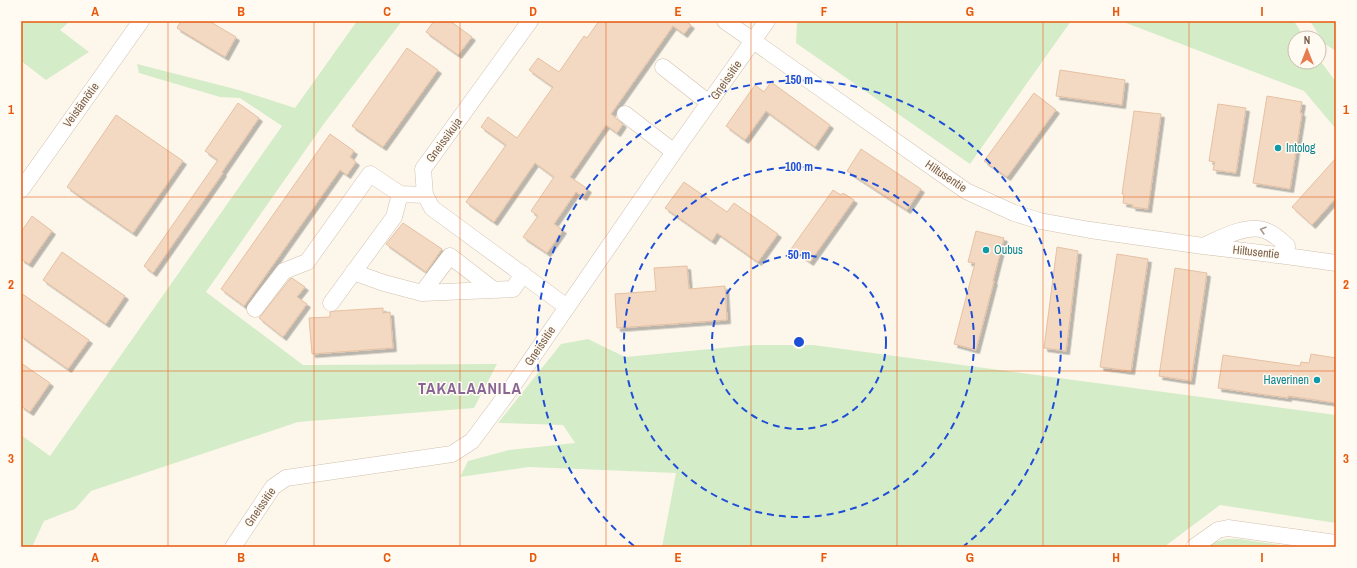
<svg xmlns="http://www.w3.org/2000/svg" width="1357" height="568" viewBox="0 0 1357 568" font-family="'Archivo Narrow',sans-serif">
	<defs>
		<filter id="shadow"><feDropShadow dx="3.5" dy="3.5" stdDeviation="0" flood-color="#0004"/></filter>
	</defs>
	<rect width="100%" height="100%" fill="#fdf7eb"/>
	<path fill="#d5ecc8" d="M21,21H70L60,30L89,52L46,80L21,61Z
		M357,21H402L323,125L206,292L303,365L497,364L474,408L298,422L91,491L75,509L44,521L32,547H21V435L50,456L282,126L240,98L220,97L139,73L137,64L239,90L295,108Z
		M797,21H1071L970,164L796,43Z
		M1121,21H1294L1305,38H1295V62H1319V59L1336,82V129L1304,91Z
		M1310,21H1336V51L1325,44Z
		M588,339L625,357L753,345H813L1336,415V523L1220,505L1164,547H662L676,473L529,467L460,477L468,461L509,450L575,443L563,425L498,423L561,344Z
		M1226,539H1239L1294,547H1208L1215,542Z"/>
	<path fill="#f3d8c2" stroke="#e6c0a2" filter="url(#shadow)" d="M181,21H209L236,37L225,57L177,28Z
		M434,21H450L472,37L458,55L426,32Z
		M599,21H685L691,25L684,34L673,26L611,114L623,124L617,133L606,125L570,177L588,189L583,197L576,192L554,224L563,230L547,253L523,237L538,216L531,211L554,177L535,163L494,222L466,202L506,145L481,127L488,117L517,138L553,87L529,70L538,58L559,72L584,36L587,38Z
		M407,48L438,70L383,147L352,126Z
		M1060,70L1125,80L1122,105L1056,96Z
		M771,82L830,125L815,147L766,111L745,140L726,126L755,85L764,92Z
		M1034,93L1056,110L1007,177L984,161Z
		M1267,96L1302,102L1300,113H1302L1290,189L1253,183Z
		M238,103L259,118L222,172L223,173L153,273L144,266L218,160L205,151Z
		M1218,104L1246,108L1236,173L1213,170L1215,162L1209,161Z
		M1134,111L1161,114L1148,209L1132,207L1133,205L1123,203L1124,194H1122Z
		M116,115L183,161L133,233L67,187Z
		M330,134L354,151L350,157L356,162L347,175L340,170L244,306L221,289Z
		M861,149L921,189L907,210L847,171Z
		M1336,158V198L1312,225L1292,207Z
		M684,182L727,212L734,203L778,234L758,262L717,233L712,241L665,208Z
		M833,190L841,195L843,193L854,200L810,262L791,249Z
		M32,216L52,231L29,264L21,259V232Z
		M403,223L442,249L426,272L386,244Z
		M976,231L1004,238L993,281H994L976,350L954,344L975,263L968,262Z
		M1057,247L1078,251L1066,351L1044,348Z
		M62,252L125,296L106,324L43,280Z
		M1117,254L1148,259L1131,371L1100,367Z
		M687,266L689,289L725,286L727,320L617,328L615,294L656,291L654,268Z
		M1175,268L1207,273L1191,381L1159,376Z
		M292,278L305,287L297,297L307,304L283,337L259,318L290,279Z
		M21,293L89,340L68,369L21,336Z
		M383,308V313L390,312L393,348L312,354L309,318L330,317V312L335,311Z
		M1311,354L1336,358V403L1288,396V398L1218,388L1223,355L1300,366L1301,362L1309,363Z
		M21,363L50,383L30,412L21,406Z"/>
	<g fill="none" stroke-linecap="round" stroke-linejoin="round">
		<defs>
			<path id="minor" d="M530,21L423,169L425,195L432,208L567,307
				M725,21L966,191L1014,213L1040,221L1090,230L1203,246L1286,256L1336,263
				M663,67L709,103
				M625,114L674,152
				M21,190L141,21
				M1203,246C1219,239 1246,224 1264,230C1273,233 1280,239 1287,246L1286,256
				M353,272L384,283L422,293L513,289L523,274
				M422,293L450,256L494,290
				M331,303L394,217L400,194
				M255,309L284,271L307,262L370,174L400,194L425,195
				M233,547L273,487L286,478L452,454L472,441L512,387L674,152L767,21
				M1194,547L1218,530L1228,528L1336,543"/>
		</defs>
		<use href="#minor" stroke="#d1c0af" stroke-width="17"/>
		<use href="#minor" stroke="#fff" stroke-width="16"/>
	</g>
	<defs><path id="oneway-chevron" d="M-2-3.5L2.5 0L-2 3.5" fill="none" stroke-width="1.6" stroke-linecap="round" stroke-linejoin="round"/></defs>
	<use stroke="#a9978b" href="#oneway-chevron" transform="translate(1263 230) rotate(-164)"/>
	<path fill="none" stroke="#e8590c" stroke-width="1" stroke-opacity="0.55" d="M168,21V547M314,21V547M460,21V547M606,21V547M751,21V547M897,21V547M1043,21V547M1189,21V547M21,197H1336M21,371H1336"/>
	<g fill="none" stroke="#1d4ed8" stroke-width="2" stroke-dasharray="7 5">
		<circle cx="799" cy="342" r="87"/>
		<circle cx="799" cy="342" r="175"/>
		<path d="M634 546A262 262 0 1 1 964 546"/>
	</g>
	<g fill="#0f9aa8" stroke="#fffbf3" stroke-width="1.5">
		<circle cx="1278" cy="148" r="4"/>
		<circle cx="986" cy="250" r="4"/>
		<circle cx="1317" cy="380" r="4"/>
	</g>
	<g text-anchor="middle" stroke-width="3" stroke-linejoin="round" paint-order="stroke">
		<g font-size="12" fill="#7a5f4c" stroke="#fffbf3">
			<text transform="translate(726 80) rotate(-55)" y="4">Gneissitie</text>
			<text transform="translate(81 105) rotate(-54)" y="4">Veistämötie</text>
			<text transform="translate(444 140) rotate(-54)" y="4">Gneissikuja</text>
			<text transform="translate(946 176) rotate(34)" y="4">Hiltusentie</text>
			<text transform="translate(1256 252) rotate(6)" y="4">Hiltusentie</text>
			<text transform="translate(540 346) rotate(-56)" y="4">Gneissitie</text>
			<text transform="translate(260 507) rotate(-55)" y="4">Gneissitie</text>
		</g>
		<g font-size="12" fill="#0d838f" stroke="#fffbf3" text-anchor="start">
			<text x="1286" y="152">Intolog</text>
			<text x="994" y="254">Oubus</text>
			<text x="1309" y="384" text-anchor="end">Haverinen</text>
		</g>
		<g font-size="16" font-weight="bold" letter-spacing="1" fill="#886595" stroke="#fffbf3">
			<text x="470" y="394">TAKALAANILA</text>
		</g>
	</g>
	<circle cx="799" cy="342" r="6" fill="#1d4ed8" stroke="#fffbf3" stroke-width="2"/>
	<g font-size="12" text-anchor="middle" font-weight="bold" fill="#1d4ed8" stroke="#fffbf3" stroke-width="3" stroke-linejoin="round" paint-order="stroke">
		<text x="799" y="84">150 m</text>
		<text x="799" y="171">100 m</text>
		<text x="799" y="259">50 m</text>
	</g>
	<rect width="1357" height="568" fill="none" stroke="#fffbf3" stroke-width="44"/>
	<g transform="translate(1307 50)"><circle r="19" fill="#fffbf3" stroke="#cabdb0"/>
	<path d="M0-3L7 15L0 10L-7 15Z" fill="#e87a4f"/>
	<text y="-6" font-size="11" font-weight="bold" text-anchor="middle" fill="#7a5f4c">N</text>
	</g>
	<rect x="22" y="22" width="1313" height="524" fill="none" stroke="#e8590c" stroke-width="1.5"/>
	<g font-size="13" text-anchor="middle" font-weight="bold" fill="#e8590c">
		<text x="95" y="16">A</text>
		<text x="241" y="16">B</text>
		<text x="387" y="16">C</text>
		<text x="533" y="16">D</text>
		<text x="678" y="16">E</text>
		<text x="824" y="16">F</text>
		<text x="970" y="16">G</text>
		<text x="1116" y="16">H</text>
		<text x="1262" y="16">I</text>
		<text x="11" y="114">1</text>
		<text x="1346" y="114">1</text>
		<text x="11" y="289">2</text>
		<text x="1346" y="289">2</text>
		<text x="11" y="463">3</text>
		<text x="1346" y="463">3</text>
		<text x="95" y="562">A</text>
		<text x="241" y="562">B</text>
		<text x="387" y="562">C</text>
		<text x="533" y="562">D</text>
		<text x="678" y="562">E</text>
		<text x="824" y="562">F</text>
		<text x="970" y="562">G</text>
		<text x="1116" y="562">H</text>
		<text x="1262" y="562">I</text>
	</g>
</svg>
